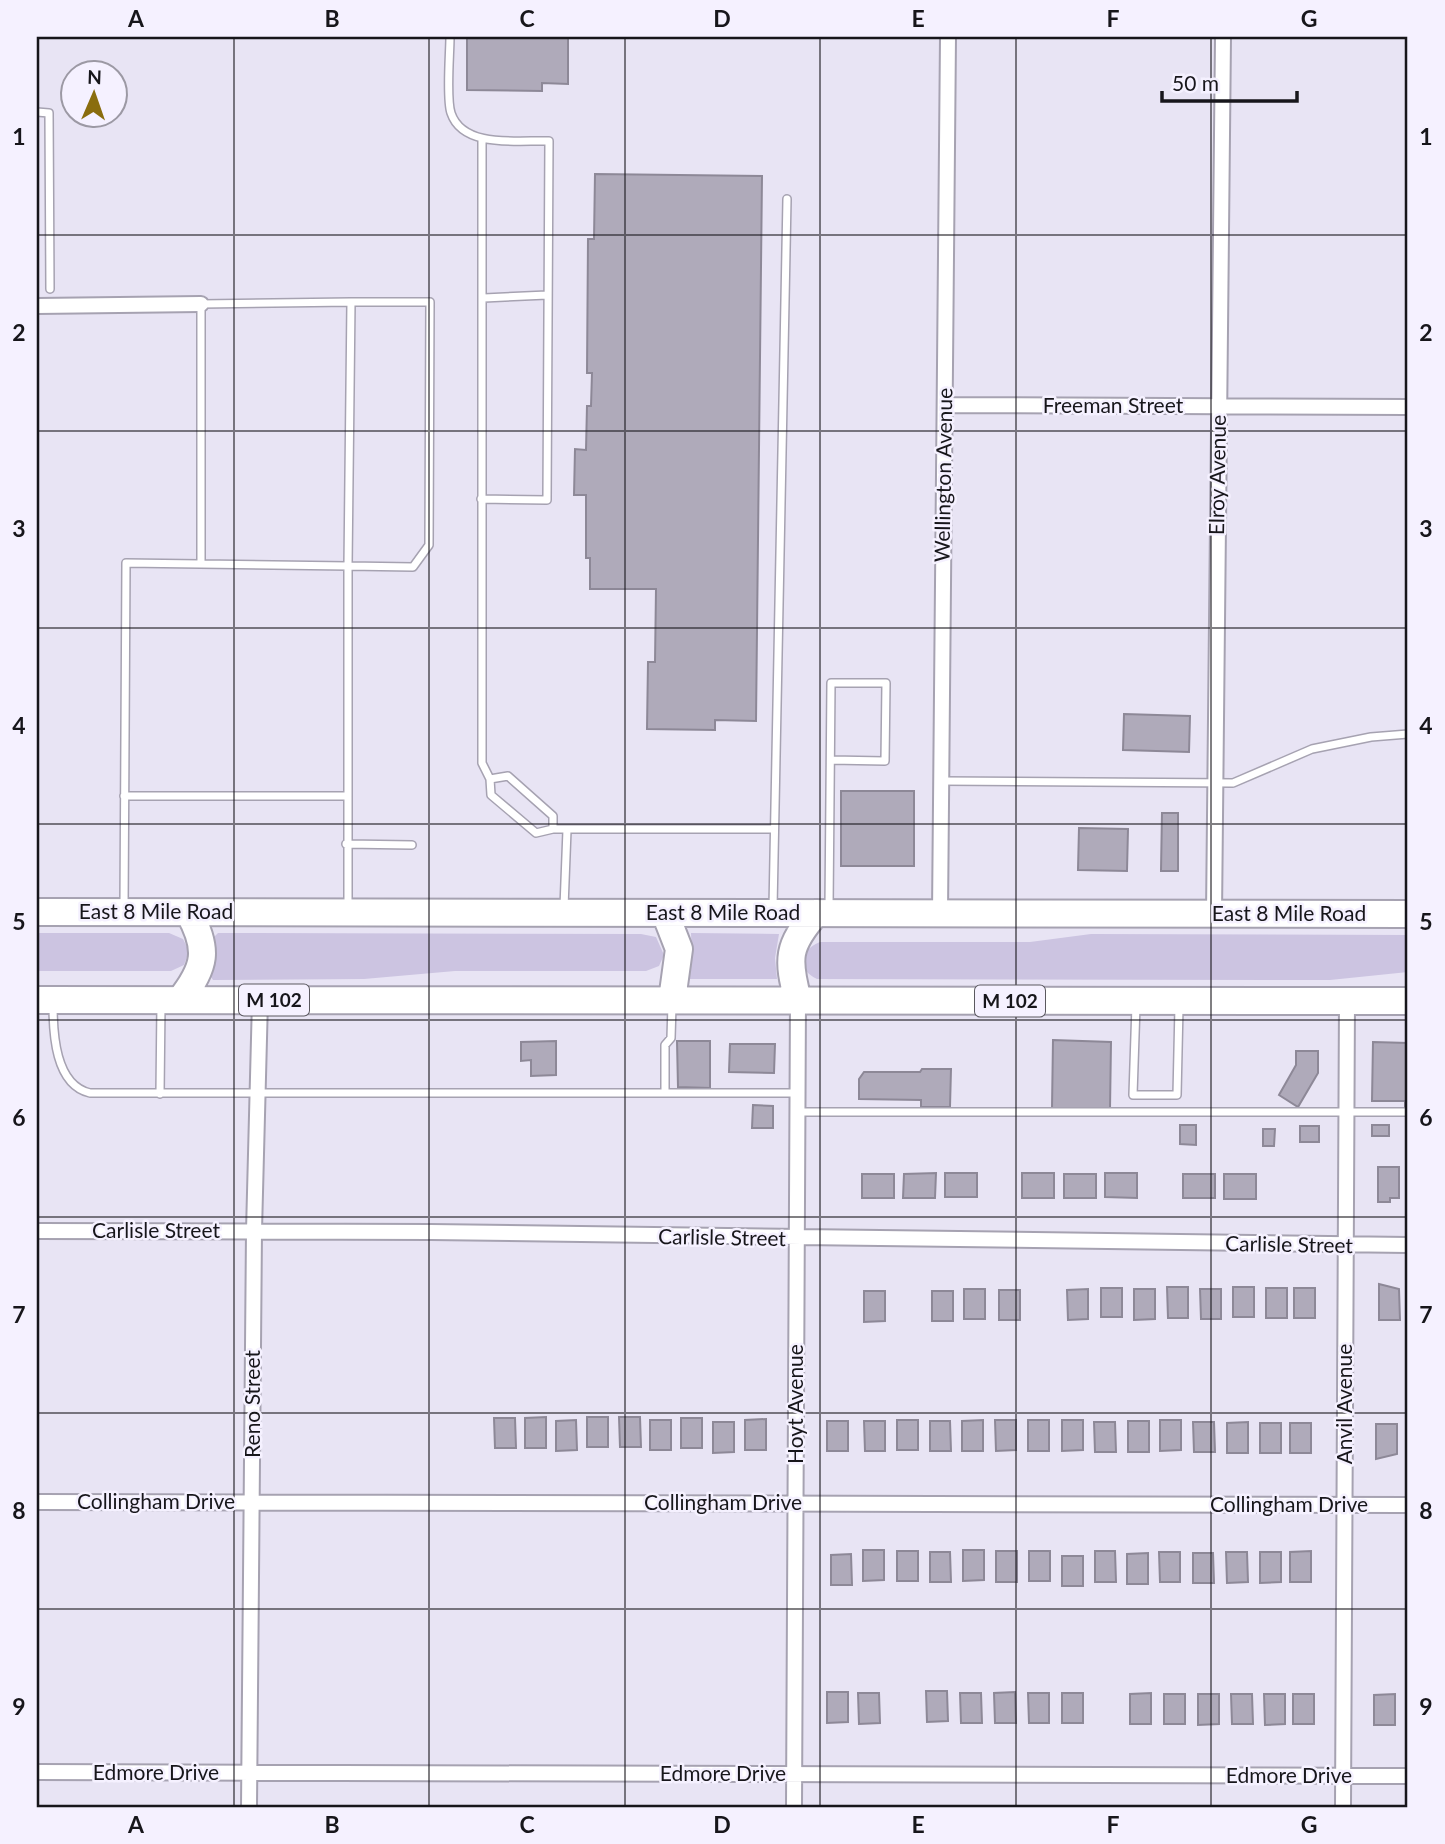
<svg xmlns="http://www.w3.org/2000/svg" width="1445" height="1844" viewBox="0 0 1445 1844" font-family="Lato,sans-serif">
	<rect width="100%" height="100%" fill="#e8e4f4"/>
	<path fill="#ccc4e1" d="M37,933H169L183,939L189,951L184,965L171,971H37Z
		M218,933L641,934L656,937L664,955L659,966L646,971H455L364,979L213,980L211,977L216,961L214,937Z
		M691,933L779,934L775,958L777,979H687L692,962Z
		M1091,934L1408,935V972L1330,980L817,979C796,969 800,950 820,942H1030Z"/>
	<path fill="#afaaba" stroke="#8d8897" stroke-width="2" d="M467,37H568V84L542,83V91L467,90Z
		M595,174L762,176L756,721L715,720V730L647,729L648,662H655L656,589H590V558H586V495H574L575,449L586,450L587,406H591L592,373H587L588,239H594Z
		M1124,714L1190,716L1189,752L1123,750Z
		M841,791H914V866H841Z
		M1162,813H1178V871H1161Z
		M1079,828L1128,829L1127,871L1078,870Z
		M1053,1040L1111,1042L1110,1109L1052,1108Z
		M556,1041V1075L531,1076V1060L521,1061V1042Z
		M677,1041H710V1088L678,1087Z
		M1373,1042L1408,1043V1107H1405V1101H1372Z
		M730,1044H775L774,1073L729,1072Z
		M1296,1051H1318V1073L1298,1107L1279,1095L1296,1065Z
		M922,1069H951L950,1107H921V1100L859,1099V1079L864,1072H920Z
		M753,1105L773,1106V1128H752Z
		M1180,1125H1196V1145L1180,1144Z
		M1372,1125H1389V1136H1372Z
		M1300,1126H1319V1142H1300Z
		M1263,1129H1275L1274,1146H1263Z
		M1378,1167H1399V1198H1390V1202H1378Z
		M936,1173L935,1198H903L904,1174Z
		M945,1173H977V1197H945Z
		M1022,1173H1054V1198H1022Z
		M1105,1173H1137V1198L1105,1197Z
		M862,1174H894V1198H862Z
		M1064,1174H1096V1198H1064Z
		M1183,1174H1215V1198H1183Z
		M1224,1174H1256V1199H1224Z
		M1379,1284L1399,1289L1400,1320H1379Z
		M1167,1287H1188V1318H1168Z
		M1233,1287H1254V1317H1233Z
		M1101,1288H1122V1317H1101Z
		M1266,1288H1287V1318H1266Z
		M1294,1288H1315V1318H1294Z
		M964,1289H985V1319H964Z
		M1088,1289V1319L1068,1320L1067,1290Z
		M1134,1289H1155V1319L1134,1320Z
		M1200,1289H1221V1319H1201Z
		M999,1290H1020V1320H999Z
		M864,1291H885V1321L864,1322Z
		M932,1291H953V1321H932Z
		M546,1417V1448H525V1418Z
		M587,1417H608V1447H587Z
		M619,1417H640L641,1447H620Z
		M494,1418H515L516,1448H495Z
		M681,1418H702V1448H681Z
		M766,1419V1450H745V1420Z
		M576,1420L577,1450L556,1451V1421Z
		M650,1420H671V1450H650Z
		M897,1420H918V1450H897Z
		M983,1420V1451H962V1421Z
		M995,1420H1016V1450L996,1451Z
		M1028,1420H1049V1451H1028Z
		M1062,1420H1083V1450L1062,1451Z
		M1160,1420H1181V1450L1160,1451Z
		M827,1421H848V1451H827Z
		M864,1421H885V1451H865Z
		M930,1421H950L951,1451H930Z
		M1128,1421H1149V1452H1128Z
		M713,1422H734V1452L713,1453Z
		M1094,1422H1115L1116,1452H1095Z
		M1193,1422H1214L1215,1452H1194Z
		M1248,1422V1453H1227V1423Z
		M1260,1423H1281V1453H1260Z
		M1290,1423H1311V1453H1290Z
		M1376,1424H1397V1454L1376,1459Z
		M863,1550H884V1580L863,1581Z
		M963,1550H984V1580L963,1581Z
		M897,1551H918V1581H897Z
		M996,1551H1017V1582H996Z
		M1029,1551H1050V1581H1029Z
		M1095,1551H1115L1116,1582H1095Z
		M1311,1551V1582H1290V1552Z
		M930,1552H950L951,1582H930Z
		M1159,1552H1180V1582H1160Z
		M1226,1552H1247L1248,1582L1227,1583Z
		M1260,1552H1281V1582L1260,1583Z
		M1148,1553V1584H1127V1554Z
		M1193,1553H1213L1214,1583H1193Z
		M851,1554L852,1585H831V1555Z
		M1062,1556H1083V1586H1062Z
		M926,1691H947L948,1721L927,1722Z
		M827,1692H848V1722L827,1723Z
		M1015,1692L1016,1723H995L994,1693Z
		M858,1693H879L880,1723L859,1724Z
		M960,1693H981L982,1723H961Z
		M1028,1693H1049V1723H1029Z
		M1062,1693H1083V1723H1062Z
		M1151,1693V1724H1130V1694Z
		M1164,1694H1185V1724H1164Z
		M1198,1694H1219V1724L1198,1725Z
		M1231,1694H1252L1253,1724H1232Z
		M1264,1694H1285V1724L1265,1725Z
		M1293,1694H1314V1724H1293Z
		M1395,1694V1725H1374V1695Z"/>
	<g fill="none" stroke-linecap="round" stroke-linejoin="round">
		<defs>
			<path id="lane" d="M450,37C450,54 446,98 451,113C463,149 519,140 549,141L547,500L481,499
				M37,112L49,113L50,289
				M482,139V763L490,779L491,795L536,833L553,829H774
				M484,298L547,295
				M351,302H430L429,545L413,567L348,566Z
				M201,564V304L351,302
				M490,779L508,776L553,816V829
				M942,781L1233,783L1312,749L1371,737L1408,734
				M124,796H348
				M346,844L412,845
				M564,907L567,830
				M773,908L787,199
				M829,908L831,683H886L885,761L831,760
				M124,909L126,563L348,566V907
				M53,1004C53,1033 55,1085 90,1093H798
				M1136,1005L1133,1095H1177L1179,1007
				M665,1093V1045L671,1038L672,1005
				M160,1094L161,1004
				M798,1112H1408"/>
			<path id="street" d="M37,306L201,304
				M945,405L1408,407
				M940,913L948,37
				M1214,914L1223,37
				M37,1231L431,1232L1408,1245
				M37,1502L1408,1505
				M37,1772L1408,1776
				M249,1807L254,1231L260,1000
				M794,1807L798,1000
				M1343,1807L1347,1001"/>
			<path id="highway" d="M37,912L1408,914
				M665,913L679,949L672,1000
				M37,1000L1408,1001
				M180,1000C206,967 209,949 189,913
				M798,1000C787,959 787,946 816,913"/>
		</defs>
		<use href="#lane" stroke="#a6a2b1" stroke-width="10"/>
		<use href="#street" stroke="#a6a2b1" stroke-width="18"/>
		<use href="#highway" stroke="#a6a2b1" stroke-width="30"/>
		<use href="#lane" stroke="#fff" stroke-width="7"/>
		<use href="#street" stroke="#fff" stroke-width="14"/>
		<use href="#highway" stroke="#fff" stroke-width="26"/>
	</g>
	<path fill="none" stroke="#17161b" stroke-width="2" stroke-opacity="0.55" d="M234,37V1807M429,37V1807M625,37V1807M820,37V1807M1016,37V1807M1211,37V1807M37,235H1408M37,431H1408M37,628H1408M37,824H1408M37,1020H1408M37,1217H1408M37,1413H1408M37,1609H1408"/>
	<g text-anchor="middle" stroke-width="5" stroke-linejoin="round" paint-order="stroke">
		<g fill="#f5f1ff" stroke="#5a585f" stroke-width="2">
			<rect x="239" y="984.5" width="70" height="31" rx="5"/>
			<rect x="975" y="985.5" width="70" height="31" rx="5"/>
		</g>
		<g font-size="19" font-weight="bold" fill="#17161b">
			<text x="274" y="1007">M 102</text>
			<text x="1010" y="1008">M 102</text>
		</g>
		<g font-size="21" fill="#17161b" stroke="#f5f1ff">
			<text x="1113" y="413">Freeman Street</text>
			<text transform="translate(944 475) rotate(-89)" y="7">Wellington Avenue</text>
			<text transform="translate(1218 475) rotate(-89)" y="7">Elroy Avenue</text>
			<text x="156" y="919">East 8 Mile Road</text>
			<text x="723" y="920">East 8 Mile Road</text>
			<text x="1289" y="921">East 8 Mile Road</text>
			<text x="156" y="1238">Carlisle Street</text>
			<text transform="translate(722 1238) rotate(1)" y="7">Carlisle Street</text>
			<text transform="translate(1289 1245) rotate(1)" y="7">Carlisle Street</text>
			<text transform="translate(253 1404) rotate(-90)" y="7">Reno Street</text>
			<text transform="translate(796 1404) rotate(-90)" y="7">Hoyt Avenue</text>
			<text transform="translate(1345 1404) rotate(-90)" y="7">Anvil Avenue</text>
			<text x="156" y="1509">Collingham Drive</text>
			<text x="723" y="1510">Collingham Drive</text>
			<text x="1289" y="1512">Collingham Drive</text>
			<text x="156" y="1780">Edmore Drive</text>
			<text x="723" y="1781">Edmore Drive</text>
			<text x="1289" y="1783">Edmore Drive</text>
		</g>
	</g>
	<rect width="1445" height="1844" fill="none" stroke="#f5f1ff" stroke-width="77"/>
	<g transform="translate(94 94) rotate(2)"><circle r="33" fill="#f5f1ff" stroke="#9c99a4" stroke-width="2"/>
	<path d="M0-5L12 26L0 18L-12 26Z" fill="#8a6d0e"/>
	<text y="-10" font-size="19" font-weight="bold" text-anchor="middle" fill="#17161b">N</text>
	</g>
	<path d="M1162 91v10h135v-10" fill="none" stroke="#17161b" stroke-width="3.5"/>
	<text x="1172" y="91" font-size="21" fill="#17161b" stroke="#f5f1ff" stroke-width="5" paint-order="stroke">50 m</text>
	<rect x="38" y="38" width="1368" height="1768" fill="none" stroke="#17161b" stroke-width="2.5"/>
	<g font-size="23" text-anchor="middle" font-weight="bold" fill="#17161b">
		<text x="136" y="27">A</text>
		<text x="332" y="27">B</text>
		<text x="527" y="27">C</text>
		<text x="722" y="27">D</text>
		<text x="918" y="27">E</text>
		<text x="1113" y="27">F</text>
		<text x="1309" y="27">G</text>
		<text x="19" y="145">1</text>
		<text x="1426" y="145">1</text>
		<text x="19" y="341">2</text>
		<text x="1426" y="341">2</text>
		<text x="19" y="537">3</text>
		<text x="1426" y="537">3</text>
		<text x="19" y="734">4</text>
		<text x="1426" y="734">4</text>
		<text x="19" y="930">5</text>
		<text x="1426" y="930">5</text>
		<text x="19" y="1126">6</text>
		<text x="1426" y="1126">6</text>
		<text x="19" y="1323">7</text>
		<text x="1426" y="1323">7</text>
		<text x="19" y="1519">8</text>
		<text x="1426" y="1519">8</text>
		<text x="19" y="1715">9</text>
		<text x="1426" y="1715">9</text>
		<text x="136" y="1833">A</text>
		<text x="332" y="1833">B</text>
		<text x="527" y="1833">C</text>
		<text x="722" y="1833">D</text>
		<text x="918" y="1833">E</text>
		<text x="1113" y="1833">F</text>
		<text x="1309" y="1833">G</text>
	</g>
</svg>
